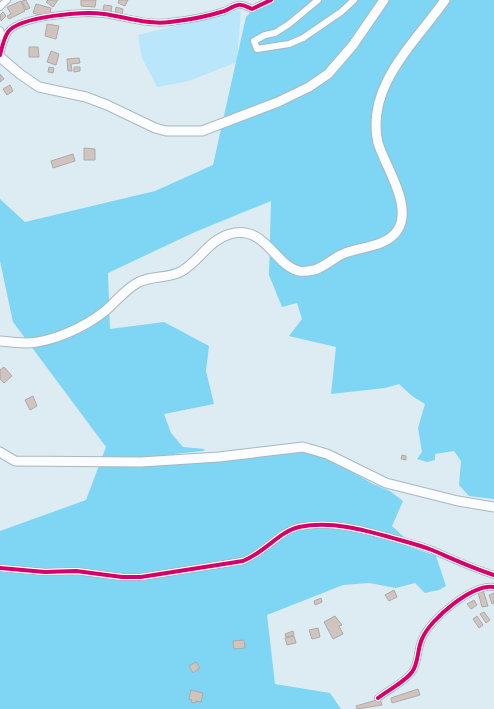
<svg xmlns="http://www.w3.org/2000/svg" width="494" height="709" viewBox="0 0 494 709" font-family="'Nunito Sans',sans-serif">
	<rect width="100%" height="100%" fill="#ddecf3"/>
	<path fill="#b9e6fa" d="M241,10L237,62L189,81L157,87L142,58L138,35Z"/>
	<path fill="#7ed5f4" d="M262,0H494V499L469,496L459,485L461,461L454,451L435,454V460L427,462L417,459L422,452L418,428L425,404L412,396L399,384L385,388L331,394L336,347L289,336L302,319L297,303L282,307L269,275L271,201L195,232L108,273L110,329L164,322L209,346L206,371L214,404L164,414L171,433L183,447L205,449L203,451L175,454L171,464L283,452H307L333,461L373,484L390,491L403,501L392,526L404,537L410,547L436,556L446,586L439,590L425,593L415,583L396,588L369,583L343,585L267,615L275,684L330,693L341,709H0V531L86,500L106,447L13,322L0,261V199L25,222L155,191L213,165L246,17Z"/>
	<path fill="#d1c4be" stroke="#abaaa9" d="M26,0L30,8L26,10L22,1Z
		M48,0H58L53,7L46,2Z
		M81,0H96L95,7L81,6Z
		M119,0H128L125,6L118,3Z
		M21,1L25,11L9,19L7,16L11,14L7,7Z
		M36,4L51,8L49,18L33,13Z
		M104,5L112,6L111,12L103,11Z
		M116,7L123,9L122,15L115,14Z
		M3,12L6,16L1,21L0,15Z
		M47,24L59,26L56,39L45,36Z
		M29,47H38L39,57H29Z
		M51,51L59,54L56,65L47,62Z
		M79,58L80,63L71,64L72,71H68L67,59Z
		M49,67L54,68L53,73L48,72Z
		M74,67H80V71L74,72Z
		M0,74L4,79L0,82Z
		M10,85L13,91L7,95L3,89Z
		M84,148L95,149V160H84Z
		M73,154L75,161L53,168L51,161Z
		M4,367L12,376L4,383L0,379V370Z
		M33,396L37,406L30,410L25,400Z
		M402,455L406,456V460L401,459Z
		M394,590L397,597L389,601L385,595Z
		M483,590L488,606L482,607L478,592Z
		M494,593V603L492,604L489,595Z
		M321,598L322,602L315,605L314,601Z
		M474,600L477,605L471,609L467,604Z
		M484,612L490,620L486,623L480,614Z
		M335,616L342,625L339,626L343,634L333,639L324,622Z
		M477,616L483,625L479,628L473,619Z
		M318,628L320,637L312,639L309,630Z
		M293,631L294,635L286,637L285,634Z
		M294,636L296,643L287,645L285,638Z
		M244,640L245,648L234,649L233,641Z
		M196,662L200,668L193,673L189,666Z
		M418,689L420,695L392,703L391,698Z
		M191,690L203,693L201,702L196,701L195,703L191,702L192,700L189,699Z
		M380,699L382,705L357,709L356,706Z"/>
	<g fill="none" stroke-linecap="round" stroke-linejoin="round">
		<defs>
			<path id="street" d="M318,0L289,24L275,33L265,35L254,41L257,49L289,44L303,38L341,12L354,0
				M0,7L7,0
				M0,30L4,41
				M0,55C2,47 4,38 8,32C20,16 85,11 104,14C126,17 147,25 170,22C187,20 205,17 221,12C227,11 232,6 238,5C243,4 247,7 252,9L271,0
				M0,568L45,572L76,571L122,577H141L243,561C264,553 280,531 299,527C333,520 368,531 400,540C411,543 422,546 432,550C453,559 472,568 494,575
				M378,698C388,690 405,682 412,672C419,663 417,649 422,639C430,619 472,584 494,587"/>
			<path id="primary" d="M0,57L20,74L39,87L86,97L107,105L155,128L166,131H202L278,102L309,87L328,74L353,45L384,0
				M0,341C9,342 18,343 27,343C53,342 85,327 105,311C116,302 125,289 139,282C153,275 169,279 182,271C200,260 209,240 230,234C265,224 275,266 299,271C303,272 309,271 314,270C325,267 334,257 345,253C362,247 387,246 397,231C414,207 385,166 378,143C365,86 416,42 445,0
				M0,452L15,461L141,462L219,457L303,447L327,454L386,483L458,501L494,507"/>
		</defs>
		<use href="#street" stroke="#a9b8bf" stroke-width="8"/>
		<use href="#primary" stroke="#a9b8bf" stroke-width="11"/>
		<use href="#street" stroke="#fafcfd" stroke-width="6"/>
		<use href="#primary" stroke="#fafcfd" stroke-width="9"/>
		<defs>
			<path id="cycleway" d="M0,55C2,47 4,38 8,32C20,16 85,11 104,14C126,17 147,25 170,22C187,20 205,17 221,12C227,11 232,6 238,5C243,4 247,7 252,9L271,0
				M0,568L45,572L76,571L122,577H141L243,561C264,553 280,531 299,527C333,520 368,531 400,540C411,543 422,546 432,550C453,559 472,568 494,575
				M378,698C388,690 405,682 412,672C419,663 417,649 422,639C430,619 472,584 494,587"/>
		</defs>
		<use href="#cycleway" stroke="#fff" stroke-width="6"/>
		<use href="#cycleway" stroke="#d6006c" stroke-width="4"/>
	</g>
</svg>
